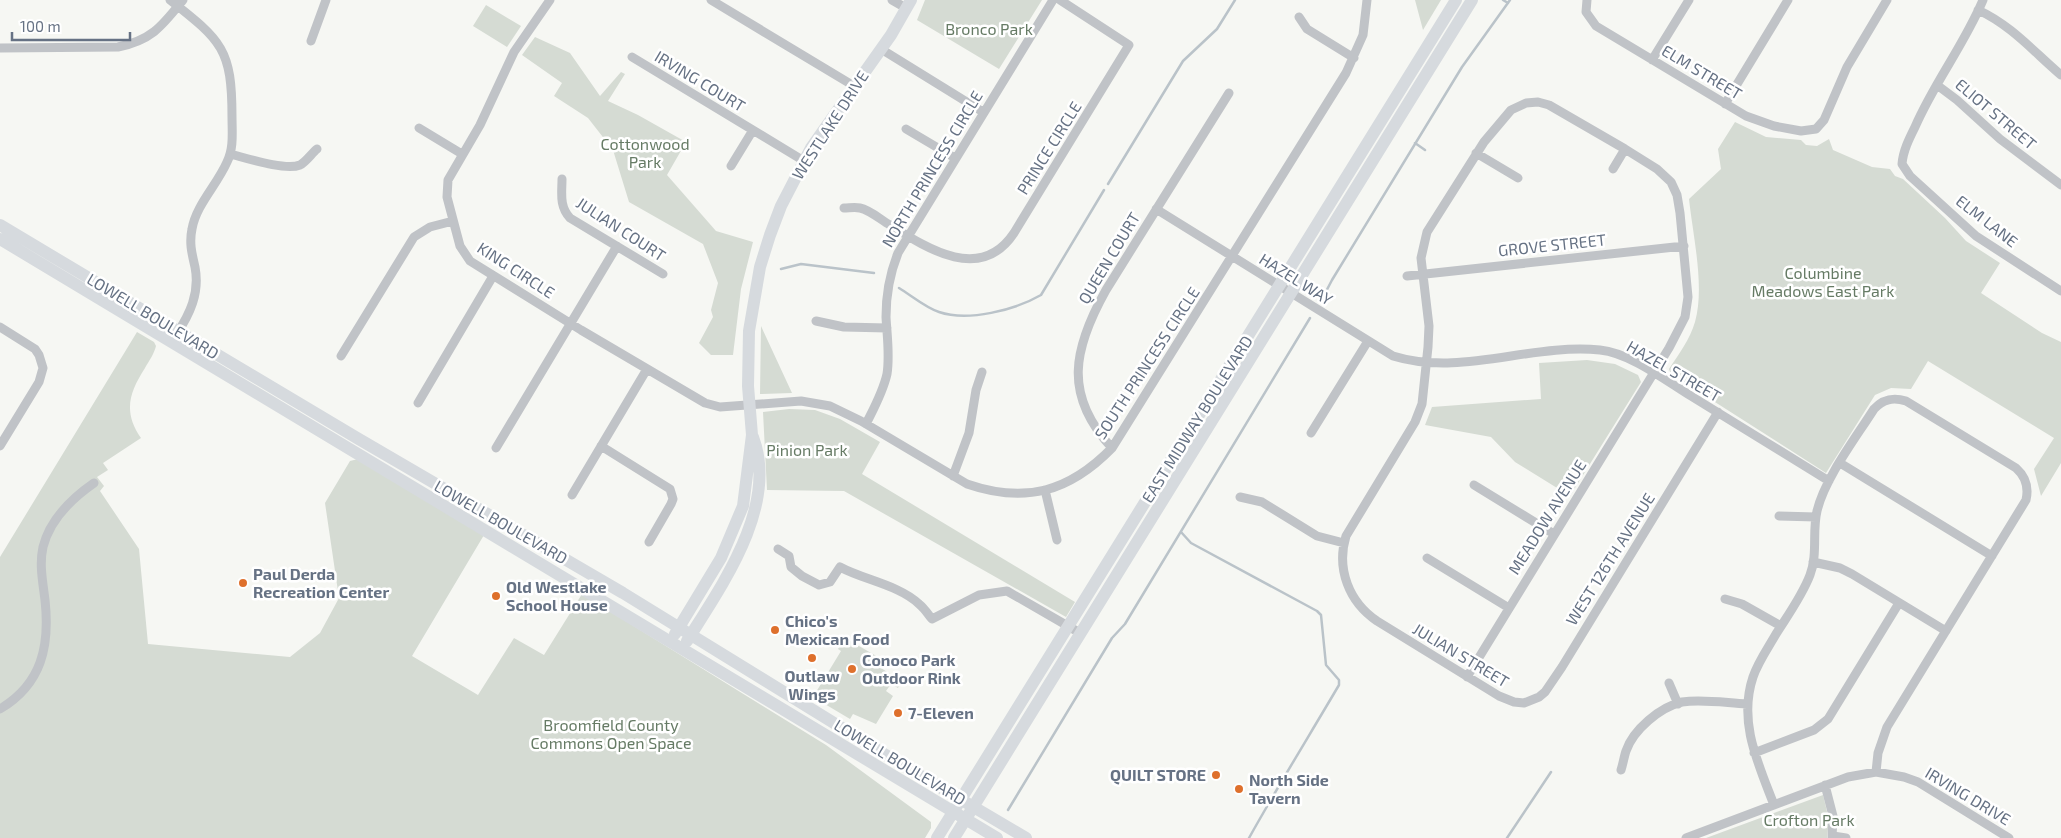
<svg xmlns="http://www.w3.org/2000/svg" width="2061" height="838" viewBox="0 0 2061 838" font-family="'Exo 2',sans-serif">
	<rect width="100%" height="100%" fill="#f6f7f3"/>
	<path fill="#d5dbd3" d="M925,0H1042L999,69L917,20Z
		M1415,0H1441L1423,30Z
		M486,5L521,26L507,47L473,26Z
		M535,37L570,53L600,96L621,72L625,74L608,101L638,115L686,142L667,175L716,231L753,242L741,289L733,355H711L699,343L713,317L711,310L718,283L703,244L629,202L613,150L588,118L554,96L562,83L522,55Z
		M1735,122L1766,137L1801,140L1806,145L1817,146L1829,139L1833,150L1872,167L1890,169L1895,176L1903,179L1945,218L1966,241L2000,263L1981,293L2042,333L2061,342V463L2041,496L2034,469L2054,438L1928,361L1911,389L1891,388L1875,395L1826,473L1671,374L1669,369C1679,354 1690,339 1695,322C1705,287 1693,236 1689,199L1721,169L1718,149Z
		M761,326L792,393L760,394Z
		M137,332L154,342L156,346C154,354 149,361 145,368C129,393 123,412 141,438L103,463L108,470L97,477L104,486L100,491L139,549L148,644L290,657L320,633L339,598L325,503L350,461L358,459L484,535L412,656L478,695L514,638L544,655L582,594L826,745L931,822V828L925,838H0V557Z
		M1587,360L1615,364L1638,375L1641,382L1570,496L1515,462L1491,437L1425,425L1432,407L1541,399L1539,363Z
		M789,409L815,410L840,419L880,442L862,474L1075,602L1066,617L844,491L767,490L763,412Z
		M845,638L885,661L881,668L901,681L898,688L891,684L886,691L893,696L876,724L853,714L850,719L813,697L841,651L838,649Z
		M1823,795L1829,820L1827,838H1706Z"/>
	<g fill="none" stroke-linecap="round" stroke-linejoin="round">
		<path stroke="#bac3c9" stroke-width="2.5" d="M1503,0L1508,3
			M1415,143L1425,150
			M1108,184L1183,61L1217,29L1235,0
			M781,269L801,264L874,273
			M899,288C912,296 926,308 939,312C968,322 1015,310 1041,295L1104,190
			M1321,301L1332,280L1462,67L1510,0
			M1181,532L1191,543L1317,611L1321,615L1326,665L1339,680V685C1309,736 1278,786 1249,838
			M1008,810L1112,638L1125,624L1310,318
			M1507,838L1551,772"/>
		<path stroke="#c0c3c7" stroke-width="9" d="M170,0C222,41 232,49 232,117C232,132 234,148 227,162C217,185 196,205 192,229C189,243 192,254 195,267C200,293 190,314 176,335
			M550,0L514,52L480,125L448,180L447,197L460,246L470,261L581,330L705,403L720,407L801,401L830,406L861,421L967,484C1025,504 1069,492 1112,448L1346,73L1363,35L1367,0
			M711,0L854,86
			M892,0L906,8
			M1587,0L1586,12L1596,26L1746,116L1774,126L1801,131L1816,129L1824,120L1847,67L1887,0
			M1983,0C1964,45 1934,83 1915,127C1909,139 1903,151 1902,164L1910,176L1976,236L2061,291
			M1978,10C2011,25 2034,52 2061,75
			M1299,17L1307,29L1354,58
			M311,41L326,0
			M0,48L118,47C152,40 162,26 183,0
			M881,49L983,112
			M632,57L804,161
			M1652,60L1689,0
			M1937,85L1957,100L2000,139L2061,185
			M1725,104L1788,0
			M419,128L462,154
			M906,129L955,158
			M1476,153L1518,178
			M230,154C246,158 285,171 300,165C306,162 312,153 317,149
			M731,166L753,130
			M1613,169L1625,149
			M562,179C562,193 559,206 570,218L663,274
			M844,208C849,208 855,207 860,208C870,210 881,220 890,225C928,249 981,283 1014,233L1129,45L1060,0
			M1156,209L1393,356C1461,377 1531,343 1600,350C1630,353 1665,380 1691,396C1737,424 1783,453 1829,481
			M1407,276L1684,246
			M816,321L844,327L887,328
			M0,327L35,349L39,355L43,368L39,382L0,446
			M341,356L414,237L430,227L453,221
			M418,403L493,276
			M866,424C874,408 883,392 887,374C890,355 887,336 886,317C886,294 890,273 898,253L1053,0
			M1311,433L1368,341
			M601,446L670,489L673,499L671,504L649,542
			M496,448L617,246
			M1112,448C1063,395 1073,349 1106,290L1229,93
			M1840,463L1992,556
			M953,476L969,433L976,390L982,372
			M1474,485L1554,534
			M1045,490L1057,540
			M572,495L647,369
			M1240,497L1262,502L1317,536L1344,543
			M1779,516L1816,517
			M778,549L789,556L791,567L802,576L819,585L830,582L840,567C864,580 899,585 919,604C924,608 928,614 932,619L979,595L1007,591L1080,633
			M1427,558L1509,608
			M1813,562L1840,568L1852,574L1946,631
			M1725,599L1742,604L1781,626
			M1467,677L1669,348L1685,317L1688,297L1680,213L1677,195L1671,182L1657,169L1625,149L1549,105L1538,102L1526,103L1511,110L1484,142L1427,232L1421,258L1429,326L1428,347L1422,404L1415,422L1346,536C1336,569 1349,602 1377,621L1499,696L1514,702L1524,703L1539,697L1545,692L1562,667L1718,412
			M1669,683L1678,704
			M0,709C42,684 50,646 45,600C43,583 39,565 43,547C50,519 71,499 94,483
			M1754,753L1814,730L1828,719L1899,603
			M1621,770C1623,764 1624,757 1626,751C1633,730 1660,707 1682,702C1703,699 1726,703 1747,704
			M1825,785L1833,816L1832,838
			M1774,805C1758,763 1738,722 1753,677C1758,662 1768,648 1776,634C1788,615 1802,596 1810,575C1818,554 1812,532 1817,511C1825,478 1855,439 1874,409C1883,399 1893,397 1906,401L2016,468C2026,477 2029,487 2026,500L1887,727L1878,753L1876,772
			M1833,836L1846,838
			M1686,838L1848,777L1876,772L1904,777L1918,782L2009,838"/>
		<path stroke="#d6dade" stroke-width="12" d="M0,225L357,438L623,593L894,760L1026,838
			M0,239L997,838
			M675,634L721,558L743,506L752,435L748,386L749,331L760,267L770,235L781,206L811,148L891,35L911,0
			M687,641C722,585 779,506 753,437
			M937,838L1456,0
			M954,838L1472,0"/>
	</g>
	<g fill="#de702c" stroke="#fff" stroke-width="2">
		<circle cx="243" cy="583" r="5"/>
		<circle cx="496" cy="596" r="5"/>
		<circle cx="775" cy="630" r="5"/>
		<circle cx="812" cy="658" r="5"/>
		<circle cx="852" cy="669" r="5"/>
		<circle cx="898" cy="713" r="5"/>
		<circle cx="1216" cy="775" r="5"/>
		<circle cx="1239" cy="789" r="5"/>
	</g>
	<g text-anchor="middle" stroke-width="5" stroke-linejoin="round" paint-order="stroke">
		<g font-size="16" fill="#667b65" stroke="#fff">
			<text x="989" y="35">Bronco Park</text>
			<text x="645" y="150">Cottonwood<tspan x="645" dy="18">Park</tspan></text>
			<text x="1823" y="279">Columbine<tspan x="1823" dy="18">Meadows East Park</tspan></text>
			<text x="807" y="456">Pinion Park</text>
			<text x="611" y="731">Broomfield County<tspan x="611" dy="18">Commons Open Space</tspan></text>
			<text x="1809" y="826">Crofton Park</text>
		</g>
		<g font-size="16" fill="#667284" stroke="#fff">
			<text transform="translate(1702 72) rotate(31)" y="6">ELM STREET</text>
			<text transform="translate(700 81) rotate(31)" y="6">IRVING COURT</text>
			<text transform="translate(1996 114) rotate(40)" y="6">ELIOT STREET</text>
			<text transform="translate(830 125) rotate(-57)" y="6">WESTLAKE DRIVE</text>
			<text transform="translate(1049 148) rotate(-58)" y="6">PRINCE CIRCLE</text>
			<text transform="translate(932 169) rotate(-59)" y="6">NORTH PRINCESS CIRCLE</text>
			<text transform="translate(1987 221) rotate(38)" y="6">ELM LANE</text>
			<text transform="translate(621 229) rotate(33)" y="6">JULIAN COURT</text>
			<text transform="translate(1552 245) rotate(-6)" y="6">GROVE STREET</text>
			<text transform="translate(1109 258) rotate(-59)" y="6">QUEEN COURT</text>
			<text transform="translate(516 270) rotate(33)" y="6">KING CIRCLE</text>
			<text transform="translate(1296 279) rotate(32)" y="6">HAZEL WAY</text>
			<text transform="translate(153 316) rotate(31)" y="6">LOWELL BOULEVARD</text>
			<text transform="translate(1147 363) rotate(-57)" y="6">SOUTH PRINCESS CIRCLE</text>
			<text transform="translate(1674 371) rotate(30)" y="6">HAZEL STREET</text>
			<text transform="translate(1197 419) rotate(-58)" y="6">EAST MIDWAY BOULEVARD</text>
			<text transform="translate(1547 517) rotate(-58)" y="6">MEADOW AVENUE</text>
			<text transform="translate(501 522) rotate(30)" y="6">LOWELL BOULEVARD</text>
			<text transform="translate(1610 559) rotate(-58)" y="6">WEST 126TH AVENUE</text>
			<text transform="translate(1461 655) rotate(31)" y="6">JULIAN STREET</text>
			<text transform="translate(900 762) rotate(31)" y="6">LOWELL BOULEVARD</text>
			<text transform="translate(1968 796) rotate(31)" y="6">IRVING DRIVE</text>
		</g>
		<g font-size="16" font-weight="bold" fill="#667284" stroke="#fff" text-anchor="start">
			<text x="253" y="580">Paul Derda<tspan x="253" dy="18">Recreation Center</tspan></text>
			<text x="506" y="593">Old Westlake<tspan x="506" dy="18">School House</tspan></text>
			<text x="785" y="627">Chico's<tspan x="785" dy="18">Mexican Food</tspan></text>
			<text x="862" y="666">Conoco Park<tspan x="862" dy="18">Outdoor Rink</tspan></text>
			<text x="812" y="682" text-anchor="middle">Outlaw<tspan x="812" dy="18">Wings</tspan></text>
			<text x="908" y="719">7-Eleven</text>
			<text x="1206" y="781" text-anchor="end">QUILT STORE</text>
			<text x="1249" y="786">North Side<tspan x="1249" dy="18">Tavern</tspan></text>
		</g>
	</g>
	<path d="M12 32v8h118v-8" fill="none" stroke="#667284" stroke-width="2.5"/>
	<text x="20" y="32" font-size="15" fill="#667284" stroke="#ffffff" stroke-width="4" paint-order="stroke">100 m</text>
</svg>
